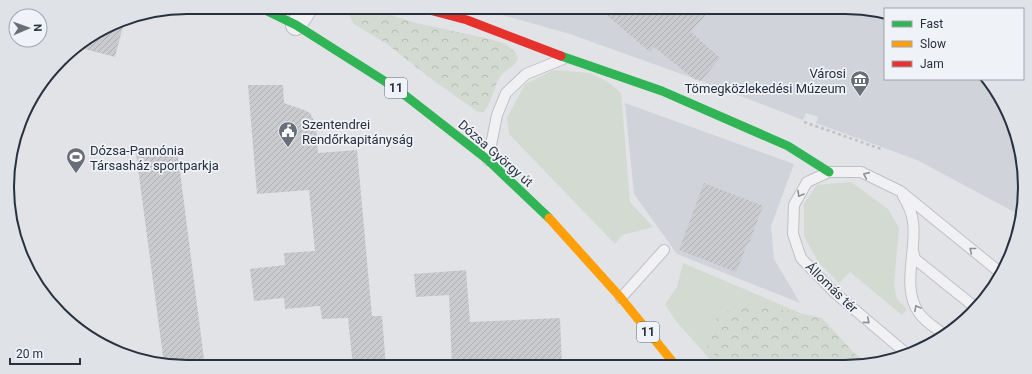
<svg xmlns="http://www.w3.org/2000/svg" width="1032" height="374" viewBox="0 0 1032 374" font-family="Roboto,sans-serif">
	<defs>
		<pattern id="forest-crowns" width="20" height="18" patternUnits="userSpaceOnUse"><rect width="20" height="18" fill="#d2dad2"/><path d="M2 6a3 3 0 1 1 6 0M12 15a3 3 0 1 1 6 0" fill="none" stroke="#b4bbb5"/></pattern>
		<pattern id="building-hatch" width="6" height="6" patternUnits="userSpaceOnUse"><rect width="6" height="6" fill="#cacbce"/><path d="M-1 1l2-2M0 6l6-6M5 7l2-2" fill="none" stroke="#aeafb2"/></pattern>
	</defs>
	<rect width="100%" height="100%" fill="#e1e3e6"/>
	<path fill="#d0d3d9" d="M474,7H845L885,12V79H985L1001,97L1023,164L1020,215L917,160L816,123L818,117L806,113L803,120L701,81L570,34Z
		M625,103L794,164L771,226L774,259L800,303L677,254L634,194Z"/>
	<path fill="#d2dad2" d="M554,70L590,73L608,82L621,93L630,202L653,227L622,235L615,244L509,134L507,118L525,84Z
		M851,182L888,209L899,228L894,285L897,299L907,309L902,315L850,272L839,283L819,263L804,237V203L817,185Z
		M683,263L812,318L869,365L716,366L675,320L665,304L677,287Z"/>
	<path fill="url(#forest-crowns)" d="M354,7H368L412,22L494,40L507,45L515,52L518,58C514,68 509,67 502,74C493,85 493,103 483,112H478L430,78L387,44L354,24L349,15V10Z
		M745,302L822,318L865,365L726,366L707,347L717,317Z"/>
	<path fill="url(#building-hatch)" d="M597,7H712L691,32L720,58L701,81L694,79L654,47L650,52Z
		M125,19L115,57L77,47L118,23Z
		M248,85H283L284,103L304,110L310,113L316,125L318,153L357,150L372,316H382L386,367H353L348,318L322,319L320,306L285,309L284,298L254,301L250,269L285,265L284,253L315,251L309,190L257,194Z
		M177,148L205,367H187L164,364L136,153Z
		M704,183L763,206L749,243L748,242L736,272L679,250Z
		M466,270L470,322L560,318L562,366H452L449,295L416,297L414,274Z"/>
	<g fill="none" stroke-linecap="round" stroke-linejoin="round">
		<defs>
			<path id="lane" d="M488,160L497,115L506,93L526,74L563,59
				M903,196C908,204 912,212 913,222C917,250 901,288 919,313C925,322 936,328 945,335
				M913,251L915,259L976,308
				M621,298L664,250
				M907,354L835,293L801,258L793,234L794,205L807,182L829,172H861L900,191L1002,274"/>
			<path id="street" d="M296,25L308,7"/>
		</defs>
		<use href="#lane" stroke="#bfc1c4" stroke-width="12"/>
		<use href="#street" stroke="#bfc1c4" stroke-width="22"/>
		<path stroke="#c0c1c7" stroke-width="2.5" stroke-dasharray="3 3" stroke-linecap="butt" d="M995,90L994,91L1001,98
			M804,122L881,149"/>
		<use href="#lane" stroke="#f1f1f3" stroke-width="10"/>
		<use href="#street" stroke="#f1f1f3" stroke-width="20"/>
		<path stroke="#30b455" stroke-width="9" d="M259,7L296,25L397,89L488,160L549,218
			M561,56L662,91L788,146L829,172"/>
		<path stroke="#ff9f0a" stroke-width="9" d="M549,218L621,298L676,366"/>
		<path stroke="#e5322d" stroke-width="9" d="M418,7L467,20L561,56"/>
	</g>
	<defs><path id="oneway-chevron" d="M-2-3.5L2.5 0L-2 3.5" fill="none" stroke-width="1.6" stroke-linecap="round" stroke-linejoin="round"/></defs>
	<g stroke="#8d9099">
		<use href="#oneway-chevron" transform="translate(866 175) rotate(-156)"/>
		<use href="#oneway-chevron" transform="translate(800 194) rotate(120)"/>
		<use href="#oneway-chevron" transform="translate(972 250) rotate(-141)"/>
		<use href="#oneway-chevron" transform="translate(917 308) rotate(-118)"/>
		<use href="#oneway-chevron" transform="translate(867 321) rotate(40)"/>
	</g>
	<defs>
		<symbol id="museum-pin" viewBox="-11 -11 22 30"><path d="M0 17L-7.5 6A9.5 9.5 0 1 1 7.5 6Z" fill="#696f79" stroke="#eff2f6"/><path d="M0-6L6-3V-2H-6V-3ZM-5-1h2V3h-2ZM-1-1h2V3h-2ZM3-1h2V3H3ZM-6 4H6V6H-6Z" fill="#fff"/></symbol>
		<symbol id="civic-pin" viewBox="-11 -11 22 30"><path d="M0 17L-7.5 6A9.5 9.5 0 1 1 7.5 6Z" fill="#696f79" stroke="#eff2f6"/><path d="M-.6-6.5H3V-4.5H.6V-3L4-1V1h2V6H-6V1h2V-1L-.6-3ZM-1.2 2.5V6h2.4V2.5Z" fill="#fff"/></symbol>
		<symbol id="stadium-pin" viewBox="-11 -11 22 30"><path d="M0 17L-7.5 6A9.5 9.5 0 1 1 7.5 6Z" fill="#696f79" stroke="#eff2f6"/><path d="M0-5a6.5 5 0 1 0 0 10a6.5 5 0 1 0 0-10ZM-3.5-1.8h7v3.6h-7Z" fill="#fff"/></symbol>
	</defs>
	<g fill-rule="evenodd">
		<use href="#museum-pin" x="849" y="69" width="22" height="30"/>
		<use href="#civic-pin" x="277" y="120" width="22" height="30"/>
		<use href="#stadium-pin" x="65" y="146" width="22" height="30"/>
	</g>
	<g text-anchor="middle" stroke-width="3.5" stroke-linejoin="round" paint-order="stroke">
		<g fill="#eff2f6" stroke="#646a76" stroke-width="1">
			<rect x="385" y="78" width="22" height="20" rx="3"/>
			<rect x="637" y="322" width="22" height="20" rx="3"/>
		</g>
		<g font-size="12" font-weight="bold" fill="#29303f">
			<text x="396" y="92">11</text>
			<text x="648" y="336">11</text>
		</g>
		<g font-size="13" fill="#29303f" stroke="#eff2f6" text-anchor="start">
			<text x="846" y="78" text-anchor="end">Városi<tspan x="846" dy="15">Tömegközlekedési Múzeum</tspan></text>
			<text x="302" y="129">Szentendrei<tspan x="302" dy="15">Rendőrkapitányság</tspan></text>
			<text x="90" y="155">Dózsa-Pannónia<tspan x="90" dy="15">Társasház sportparkja</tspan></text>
		</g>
		<g font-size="13" fill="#29303f" stroke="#eff2f6">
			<text transform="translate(496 153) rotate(41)" y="5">Dózsa György út</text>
			<text transform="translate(832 287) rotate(44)" y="5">Állomás tér</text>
		</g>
	</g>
	<path d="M0 0H1032V374H0ZM187 14H845A173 173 0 0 1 1018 187V187A173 173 0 0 1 845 360H187A173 173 0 0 1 14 187V187A173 173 0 0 1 187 14Z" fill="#dfe2e7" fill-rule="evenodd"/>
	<path fill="none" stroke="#29303f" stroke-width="2" d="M187 14H845A173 173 0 0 1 1018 187V187A173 173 0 0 1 845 360H187A173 173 0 0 1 14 187V187A173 173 0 0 1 187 14Z"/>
	<rect x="884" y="8" width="140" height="72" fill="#eff2f6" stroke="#a0a4ad"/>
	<rect x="892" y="21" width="20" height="6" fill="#30b455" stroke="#a0a4ad"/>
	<text x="920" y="28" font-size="12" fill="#29303f">Fast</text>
	<rect x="892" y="41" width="20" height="6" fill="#ff9f0a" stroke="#a0a4ad"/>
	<text x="920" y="48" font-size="12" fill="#29303f">Slow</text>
	<rect x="892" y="61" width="20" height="6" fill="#e5322d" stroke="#a0a4ad"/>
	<text x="920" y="68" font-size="12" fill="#29303f">Jam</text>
	<g transform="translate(28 28) rotate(88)"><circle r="19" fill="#eff2f6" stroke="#a0a4ad"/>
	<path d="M0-3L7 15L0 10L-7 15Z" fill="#696f79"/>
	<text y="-6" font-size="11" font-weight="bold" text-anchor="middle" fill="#29303f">N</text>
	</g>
	<path d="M10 358v6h70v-6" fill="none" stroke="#29303f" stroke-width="2"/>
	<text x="16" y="358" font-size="12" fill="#29303f" stroke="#eff2f6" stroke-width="3" paint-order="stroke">20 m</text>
</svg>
